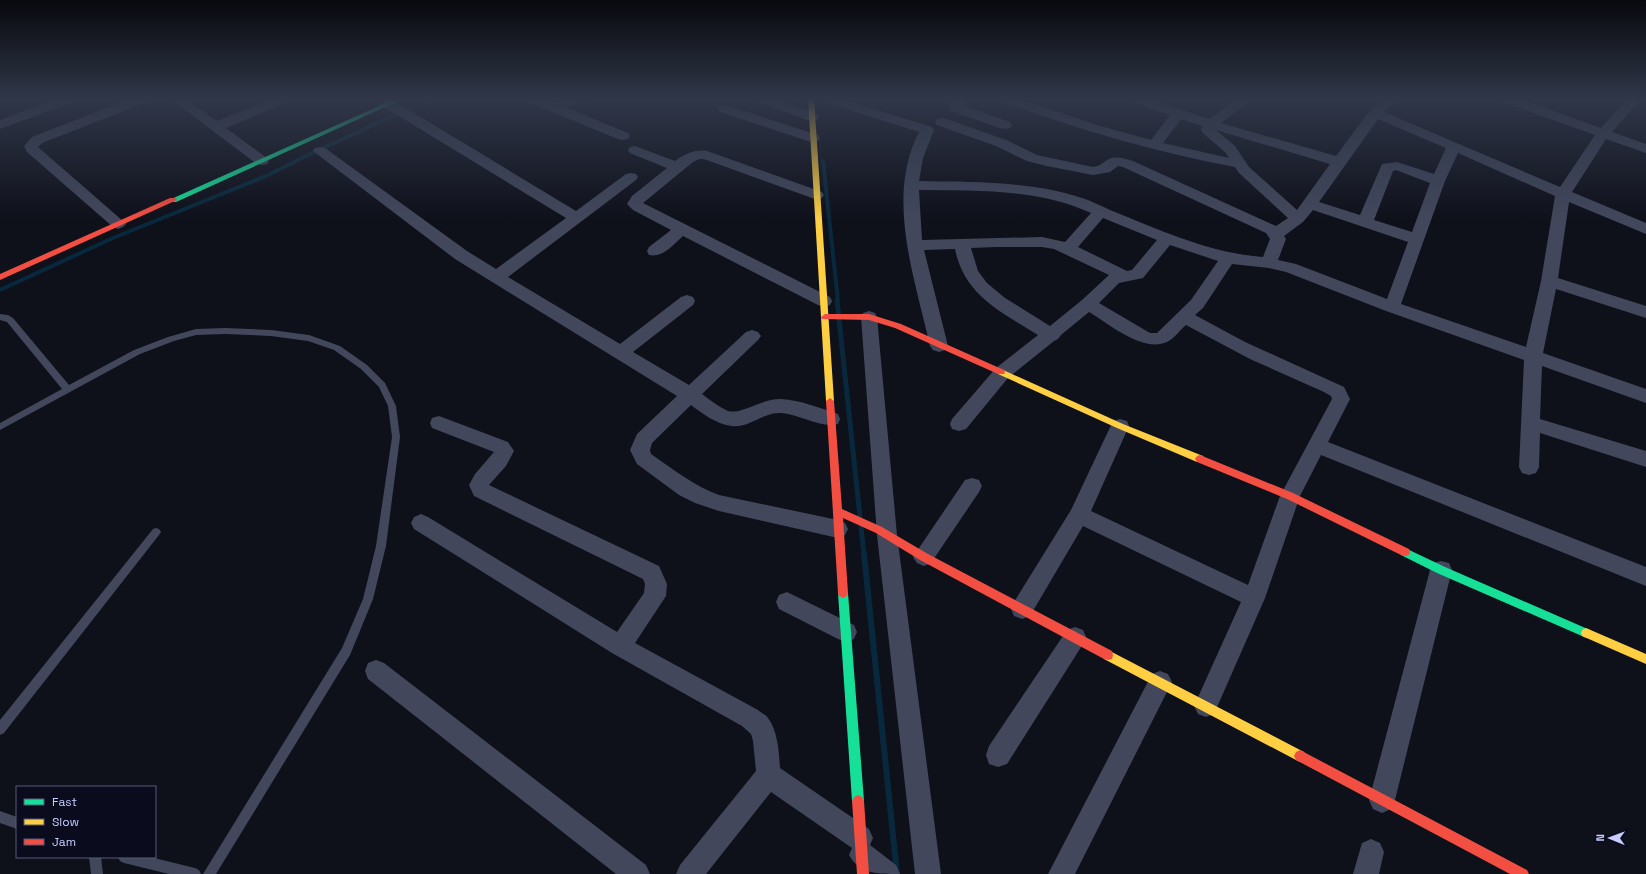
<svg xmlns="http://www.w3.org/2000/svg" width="1646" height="874" viewBox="0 0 1646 874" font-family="'Space Grotesk',sans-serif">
	<rect width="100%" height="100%" fill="#0e101a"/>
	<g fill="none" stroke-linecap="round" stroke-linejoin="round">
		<path stroke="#08293d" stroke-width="4" d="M823,161L838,301
			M0,290L113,238L266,176L312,153L433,98"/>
		<path stroke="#08293d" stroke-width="5" d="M837,300L860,517
			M861,527L864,555"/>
		<path stroke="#08293d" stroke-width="6" d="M864,554L897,874"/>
		<path fill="#42475b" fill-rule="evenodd" d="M0,314L8,315L13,318L69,385L134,350L168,337L196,329L225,328L271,330L309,335L340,346L367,365L385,383L396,406L400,437L386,546L373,599L350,655L216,874H203L342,648L363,599L376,546L392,437L388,406L379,387L361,369L334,350L308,341L271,336L225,334L196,335L174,341L140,354L0,430V423L62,389L7,322L0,320Z
			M156,528L159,529L161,532L159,535L4,733L0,735V720L153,529Z
			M0,811L17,817V829L0,823Z
			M89,857H101L103,874H91Z
			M118,857H150L195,868L199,870L201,874H169L124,863L120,861Z"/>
		<path fill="#42475b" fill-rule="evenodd" d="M58,98H77L75,101L0,129V120Z
			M132,98H151L149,101L42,143L38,147L123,221L126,224L123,227L118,229L113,227L27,152L24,146L32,137Z
			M169,98H184L217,121L273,98H291L289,101L226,128L267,158L269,161L267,164L262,165L257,164Z
			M524,98H542L553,103L569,98H590L588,101L565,107L628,133L630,136L628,139L623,140L618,139L526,101Z
			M753,98H772L817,114L819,117L817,120H807L755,101Z
			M800,98H838L932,127L934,130L923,158L919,181C974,182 1030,181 1082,198C1092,201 1101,206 1110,210C1160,230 1209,253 1263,257L1270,239L1266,233L1123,167L1118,166L1110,172L1093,175L1047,166L1027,161L996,146L937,125L935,122L937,119L942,118L947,119L1006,140L1037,155L1093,167C1100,166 1102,163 1107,160C1116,155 1125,159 1133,161L1276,226L1288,218L1239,173L1235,167C1155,152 1077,129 1000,101L998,98H1017L1097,125L1151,140L1170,115L1128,101L1126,98H1146L1209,119L1238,98H1253L1221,123L1336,156L1370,110L1384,98H1399L1384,112L1560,187L1595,135L1500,101L1498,98H1517L1601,128L1628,98H1642L1612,132L1646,144V153L1606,139L1572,192L1646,223V234L1569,202L1558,278L1646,306V318L1556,289L1543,353L1646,389V403L1542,366L1540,419L1646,451V467L1540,433L1539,467L1536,473L1529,475L1522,473L1519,467L1524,360L1386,311L1286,272L1269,268L1232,264L1203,308L1195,315L1245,342L1344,387L1350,399L1328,442L1646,567V586L1321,455L1300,496L1265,598L1214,714L1206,717L1198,714L1194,706L1241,602L1083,526L1030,616L1022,619L1014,616L1011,609L1014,602L1071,510L1113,421L1120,419L1127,421L1129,426L1091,511L1248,585L1280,496L1332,399L1331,396L1324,392L1250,359L1186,325C1180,330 1174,339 1167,342C1143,353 1109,324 1089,312L1061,335L1058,339L1054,341L1008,378L966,429L959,431L952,429L950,424L952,419L996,368L1038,335C1001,312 964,295 955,249L924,250L948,346L945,350L939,352L933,350L930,346C915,278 885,198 919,132L830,104L802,101ZM1181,119L1203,126L1201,130L1203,133L1225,152L1229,158L1163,143ZM1378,119L1446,148L1434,174L1397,162L1382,164L1360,215L1319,202ZM1216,130L1330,164L1297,210L1249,167L1235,146ZM1458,153L1555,196L1541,281L1526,347L1401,304L1445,181ZM1396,170L1430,183L1412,232L1374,220L1393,171ZM919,190C976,191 1038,188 1091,213L1065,242L1042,237L922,240ZM1313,210L1408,242L1387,299L1296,264L1278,260L1286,239L1284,236L1303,222ZM1103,218L1157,240L1132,270L1127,271L1078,247ZM1170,245L1218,261L1191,300L1157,333H1150L1099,303L1119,283L1143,278ZM996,247H1042L1054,249L1109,275L1082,300L1050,326L1005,298L987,283L978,271L971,248Z
			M933,98H956L966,100L968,103L964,106L1010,122L1012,125L1010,128L1005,129L1000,128L951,111L949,108L952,105L935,101Z
			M389,100L394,101L576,211L626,174L631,173L636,174L638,177L636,180L508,277L620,344L681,297L687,295L693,297L695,301L693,305L633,352L689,385L746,332L752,330L758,332L761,336L758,340L702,394C710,400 719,407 728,411C741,415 763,398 781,399C800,400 820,408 838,414L840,419L838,424C822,429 799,414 781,413C763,412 750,428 732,426C716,424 703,414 691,405L652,443L650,450L651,454C673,469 694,486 719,495L838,520L845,523L848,529L845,535L838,538L719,511L695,503L679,495L637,464L630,450L637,434L677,396L455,259L313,151L315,148L320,147L325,148L467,251L496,269L566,218L384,107L382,104L384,101Z
			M725,105L818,135L820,138L818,141L813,142L808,141L720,112L718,109L720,106Z
			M635,146L675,161C685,154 695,149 707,151L822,192L824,195L822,198L817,200L812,198L704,159H699L693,162L643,203L830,297L832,301L830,305L824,307L818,305L683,236C674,244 663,258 649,255L647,251L649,247L671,230L633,210L627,204L632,196L667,168L630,153L628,150L630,147Z
			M869,311L875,313L877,317L897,535L941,874H915L877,535L861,317L863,313Z
			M439,416L508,442L514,451L506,466L489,485L659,566L667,584L666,596L635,643L758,710C761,713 766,715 768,718C778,731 779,753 780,768L869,829L873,838L870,845L896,865L900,874C878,874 859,874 849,855L852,848L771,792L706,874H676L680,865L756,771L753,741L751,734L742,726L612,653L414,529L411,523L414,517L421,514L428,517L617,632L644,593L645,584L643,579L474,496L469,485L475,474L494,452L432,428L430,423L432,418Z
			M972,478L979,480L982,486L979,492L931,563L924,566L917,563L913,557L917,551L965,480Z
			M1441,561L1449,563L1452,570L1395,800L1391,809L1382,813L1373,809L1369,800L1430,570L1433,563Z
			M787,592L854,625L857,632L854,639L846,642L838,639L779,609L776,602L779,595Z
			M1075,627L1083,630L1086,637L1083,644L1007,764L998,767L989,764L986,755L989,746L1067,630Z
			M376,660L384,663L646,865L650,874H616L368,679L365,671L368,663Z
			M1160,671L1168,674L1172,682L1075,874H1048L1152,674Z
			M1371,839L1380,843L1384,852L1379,874H1353L1362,843Z"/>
		<path fill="#16e098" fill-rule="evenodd" d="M397,98H405L176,202H170L169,200Z
			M1405,548L1445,567L1590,630L1591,633L1590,636L1586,638L1582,636L1437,573L1401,555L1400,552L1401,549Z
			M843,588L847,590L848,593L864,801L862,805L858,807L854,805L852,801L838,593L839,590Z"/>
		<path fill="#ffcf43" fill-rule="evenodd" d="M808,98H814L834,401L830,404L826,401Z
			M1001,369L1123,424L1203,456L1205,459L1203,462H1197L1117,428L998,374L997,372L998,370Z
			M1586,628L1646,654V664L1582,636L1581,633L1582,630Z
			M1108,650L1304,752L1306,756L1304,760L1300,762L1296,760L1104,659L1103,655L1104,651Z"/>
		<path fill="#f24e42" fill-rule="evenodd" d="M170,198H176L177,200L0,280V274Z
			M825,314H869L901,324L1004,370L1005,372L1004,374H998L895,328L869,320L822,319L821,317Z
			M830,398L834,401L842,509L882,527L928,554L1112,651L1113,655L1112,659L1108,660L1104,659L920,560L876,533L843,518L848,593L847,596L843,598L839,596L838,593L826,401Z
			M1200,455L1293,493L1409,549L1410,552L1409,555L1405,556L1401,555L1287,499L1197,462L1195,459L1197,456Z
			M1300,750L1527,870L1529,874H1510L1296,760L1294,756L1296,752Z
			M858,795L862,797L864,801L869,874H857L852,801L854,797Z"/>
	</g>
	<linearGradient id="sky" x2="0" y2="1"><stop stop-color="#08090e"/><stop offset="0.45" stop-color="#303749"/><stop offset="1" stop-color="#303749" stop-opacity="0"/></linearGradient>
	<rect width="1646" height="220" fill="url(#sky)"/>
	<rect x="16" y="786" width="140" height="72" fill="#0a0c1e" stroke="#565a78"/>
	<rect x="24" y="799" width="20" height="6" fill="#16e098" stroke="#565a78"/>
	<text x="52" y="806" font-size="12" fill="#c7ceff">Fast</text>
	<rect x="24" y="819" width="20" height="6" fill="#ffcf43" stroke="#565a78"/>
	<text x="52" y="826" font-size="12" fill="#c7ceff">Slow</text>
	<rect x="24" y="839" width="20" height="6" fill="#f24e42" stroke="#565a78"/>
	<text x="52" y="846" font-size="12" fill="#c7ceff">Jam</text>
	<g transform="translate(1610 838) rotate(271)" stroke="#0a0c1e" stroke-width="3" paint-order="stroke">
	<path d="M0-3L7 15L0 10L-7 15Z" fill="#c7ceff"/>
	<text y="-6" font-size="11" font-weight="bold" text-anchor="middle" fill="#c7ceff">N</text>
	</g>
</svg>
